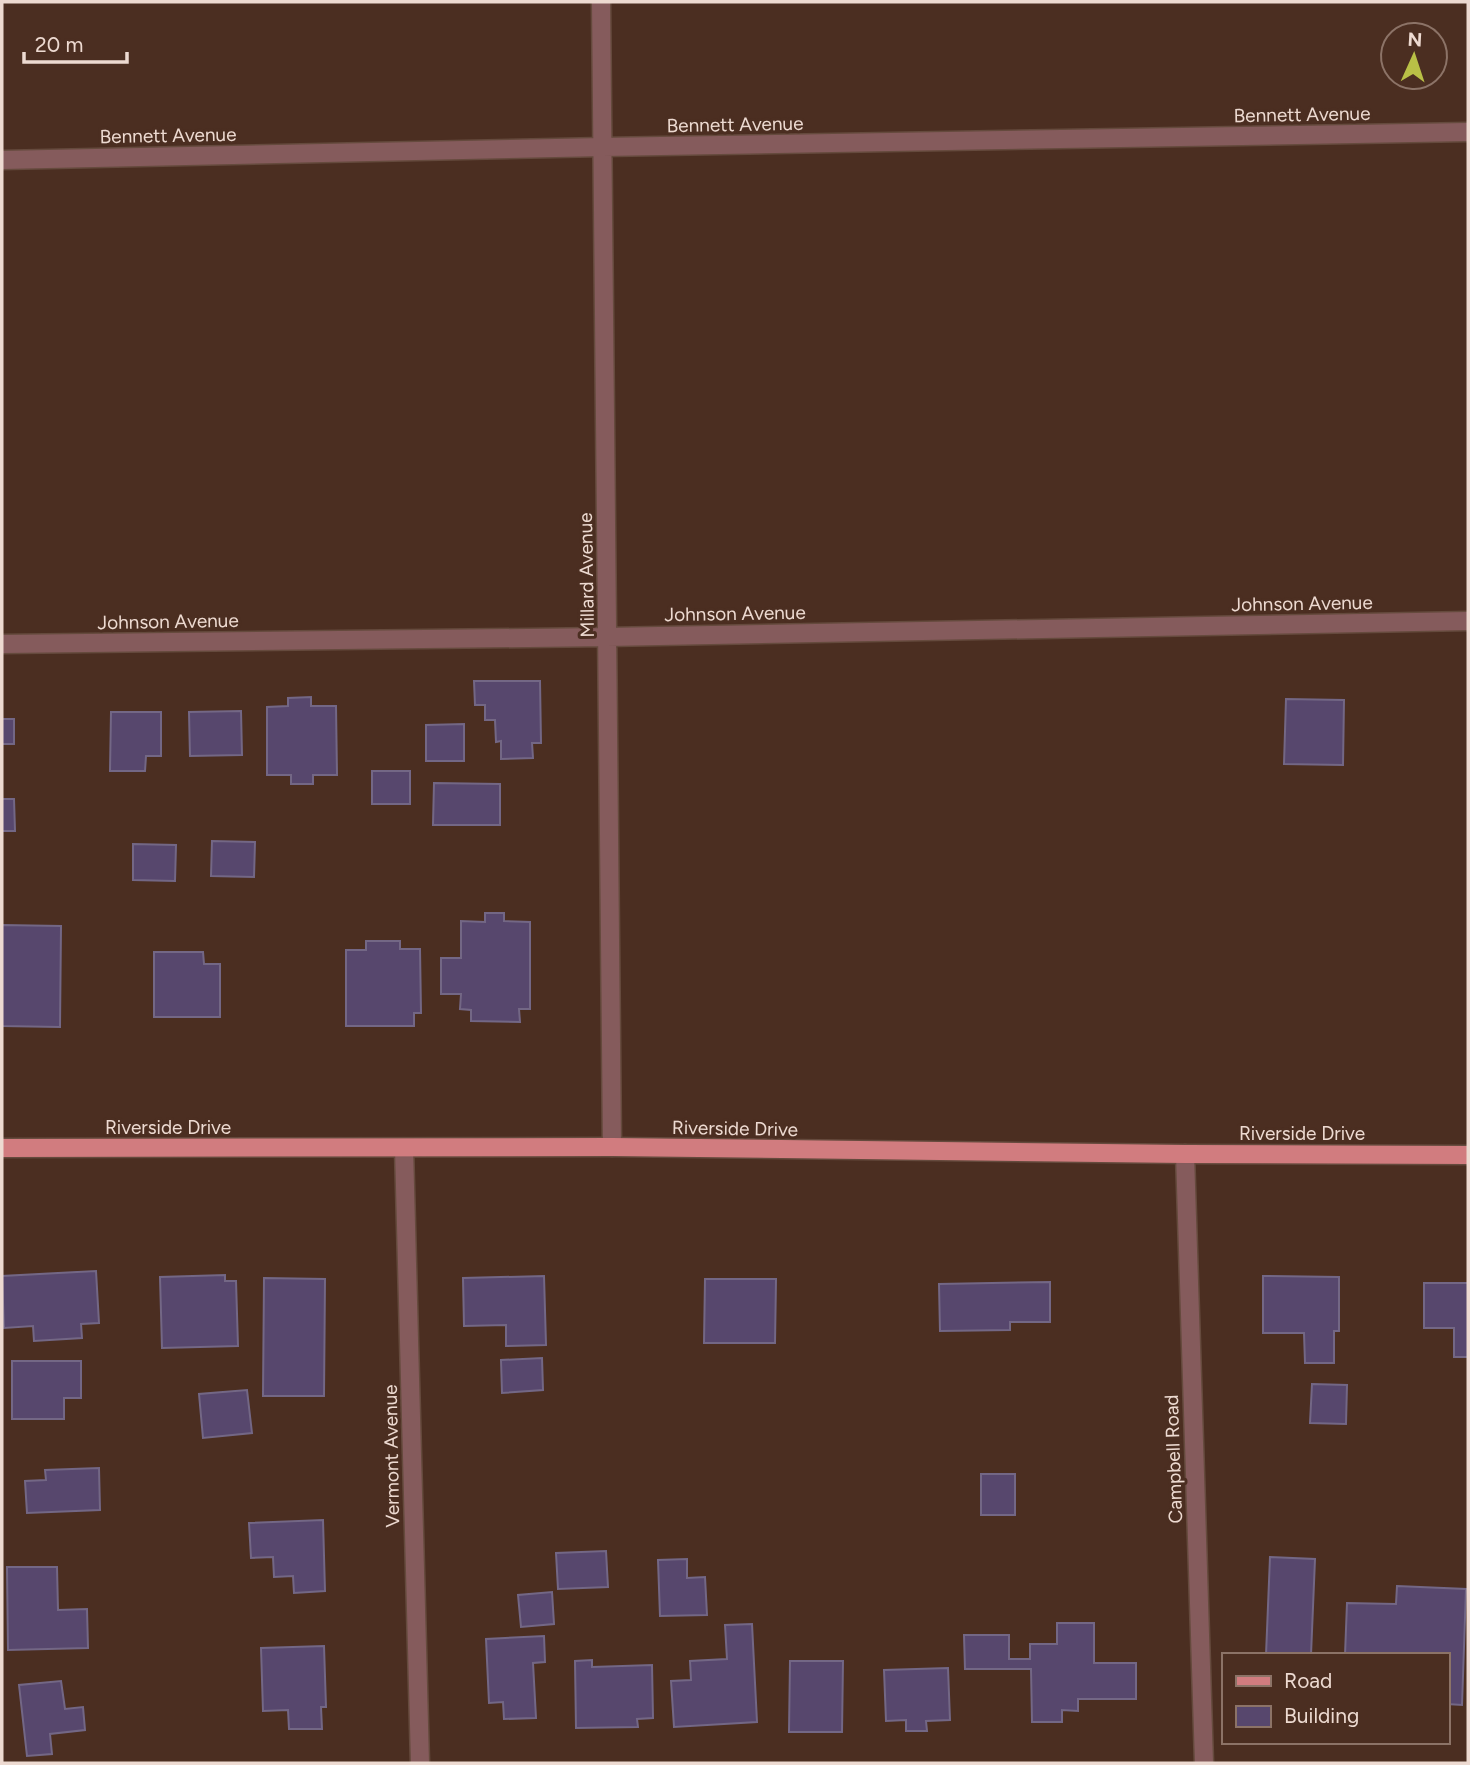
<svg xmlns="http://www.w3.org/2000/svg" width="1470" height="1765" viewBox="0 0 1470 1765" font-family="Figtree,sans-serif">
	<rect width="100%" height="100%" fill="#4b2e21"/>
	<path fill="#57476d" stroke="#736785" stroke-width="2" d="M474,681H540L541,743H532L533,758L501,759V741L496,742L495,720H485V705H475Z
		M311,697V706H336L337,775H313V784H291V775H267V707L288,706V698Z
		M1286,699L1344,700L1343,765L1284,764Z
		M241,711L242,755L190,756L189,712Z
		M111,712H161V756H146L145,771H110Z
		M2,719H14V744H2Z
		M464,724V761H426V725Z
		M372,771H410V804H372Z
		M434,783L500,784V825H433Z
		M2,799H14L15,831H2Z
		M212,841L255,842L254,877L211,876Z
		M133,844L176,845L175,881L133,880Z
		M485,913H504V921L530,922V1009H519L520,1022L471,1021V1010L460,1009L461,994H441V958H461V921L485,922Z
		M2,925L61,926L60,1027L2,1026Z
		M366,941H400V949H420L421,1013H414V1026H346V950H366Z
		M154,952H203L204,964H220V1017H154Z
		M96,1271L99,1323L81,1324L82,1338L34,1341L33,1326L4,1328L2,1276Z
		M225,1275V1281H236L238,1346L162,1348L160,1277Z
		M544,1276L546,1345L506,1346V1325L464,1326L463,1278Z
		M1263,1276L1339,1277V1331H1334V1363H1305L1304,1333H1263Z
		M264,1278L325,1279L324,1396H263Z
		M705,1279H776L775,1343H704Z
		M1050,1282V1322H1010V1330L940,1331L939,1284Z
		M1424,1283H1468V1357H1454V1328H1424Z
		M542,1358L543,1390L502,1393L501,1360Z
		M12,1361H81V1398H64V1419H12Z
		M1312,1384L1347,1385L1346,1424L1310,1423Z
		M247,1390L252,1433L203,1438L199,1394Z
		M99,1468L100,1510L27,1513L25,1481L46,1480L45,1470Z
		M981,1474H1015V1515H981Z
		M323,1520L325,1591L294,1593L293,1576L274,1577L273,1557L251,1558L249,1523Z
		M606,1551L608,1587L558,1589L556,1553Z
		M1270,1557L1315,1559L1311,1655H1266Z
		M687,1559V1578L705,1577L707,1615L660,1616L658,1560Z
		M7,1567H57L58,1610L87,1609L88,1648L8,1650Z
		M1397,1586L1466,1589L1462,1705L1447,1704V1655H1345L1347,1603L1396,1604Z
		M552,1592L554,1624L521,1627L518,1595Z
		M1057,1623H1094V1663H1136V1699H1078V1711L1062,1710V1722H1032L1031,1669H965L964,1635H1009V1659H1030V1644H1057Z
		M752,1624L757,1722L674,1727L671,1681L691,1680L690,1661L727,1659L725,1625Z
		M544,1636L545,1662L533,1663L536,1718L504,1719L503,1702L489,1703L486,1639Z
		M324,1646L326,1707H321L322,1729H289L288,1710L263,1711L261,1648Z
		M592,1660V1667L652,1665L653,1718L637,1719L638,1727L576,1728L575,1661Z
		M790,1661H843L842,1732H789Z
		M948,1668L950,1720L926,1721L927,1731H906V1720L886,1721L884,1670Z
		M61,1681L65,1709L83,1707L85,1730L50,1734L52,1754L27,1756L19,1685Z"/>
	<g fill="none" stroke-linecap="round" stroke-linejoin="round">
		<defs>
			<path id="minor" d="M601,2L612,1147
				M2,160L603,147L1468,132
				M2,644L607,637L1468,621
				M404,1148L420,1763
				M1185,1154L1204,1763"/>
			<path id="primary" d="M2,1148L612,1147L1185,1154L1468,1155"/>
		</defs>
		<use href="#minor" stroke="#654a3d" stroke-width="21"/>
		<use href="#primary" stroke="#654a3d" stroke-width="21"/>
		<use href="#minor" stroke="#855b5c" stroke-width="18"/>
		<use href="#primary" stroke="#d17c7f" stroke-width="18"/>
	</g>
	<g text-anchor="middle" stroke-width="6" stroke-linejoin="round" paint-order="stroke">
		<g font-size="19" fill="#eddad1" stroke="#4b2e21">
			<text transform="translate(1302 114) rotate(-1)" y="7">Bennett Avenue</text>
			<text transform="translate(735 124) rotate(-1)" y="7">Bennett Avenue</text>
			<text transform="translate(168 135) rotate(-1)" y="7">Bennett Avenue</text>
			<text transform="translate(586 575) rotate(-91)" y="7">Millard Avenue</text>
			<text transform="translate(1302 603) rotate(-1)" y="7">Johnson Avenue</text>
			<text transform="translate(735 613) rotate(-1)" y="7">Johnson Avenue</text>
			<text transform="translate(168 621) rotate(-1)" y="7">Johnson Avenue</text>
			<text x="168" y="1134">Riverside Drive</text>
			<text transform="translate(735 1128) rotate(1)" y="7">Riverside Drive</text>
			<text x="1302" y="1140">Riverside Drive</text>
			<text transform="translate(391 1456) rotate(-91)" y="7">Vermont Avenue</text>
			<text transform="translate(1173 1459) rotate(-92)" y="7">Campbell Road</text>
		</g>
	</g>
	<rect width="1470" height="1765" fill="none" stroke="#eddad1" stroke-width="7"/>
	<rect x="1222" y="1653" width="228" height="91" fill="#4b2e21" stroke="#8c7367" stroke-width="2"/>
	<rect x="1236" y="1676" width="35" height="10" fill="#d17c7f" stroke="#8c7367" stroke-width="2"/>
	<text x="1284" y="1688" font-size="21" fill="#eddad1">Road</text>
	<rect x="1236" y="1706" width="35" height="21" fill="#57476d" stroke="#8c7367" stroke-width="2"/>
	<text x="1284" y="1723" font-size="21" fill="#eddad1">Building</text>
	<g transform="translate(1414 56) rotate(3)"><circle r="33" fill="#4b2e21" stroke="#8c7367" stroke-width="2"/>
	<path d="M0-5L12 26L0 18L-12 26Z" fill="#b9c046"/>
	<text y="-10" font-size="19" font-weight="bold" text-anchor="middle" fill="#eddad1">N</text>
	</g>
	<path d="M24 52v10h103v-10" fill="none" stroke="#eddad1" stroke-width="3.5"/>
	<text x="35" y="52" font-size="21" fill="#eddad1" stroke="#4b2e21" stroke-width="5" paint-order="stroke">20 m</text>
</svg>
